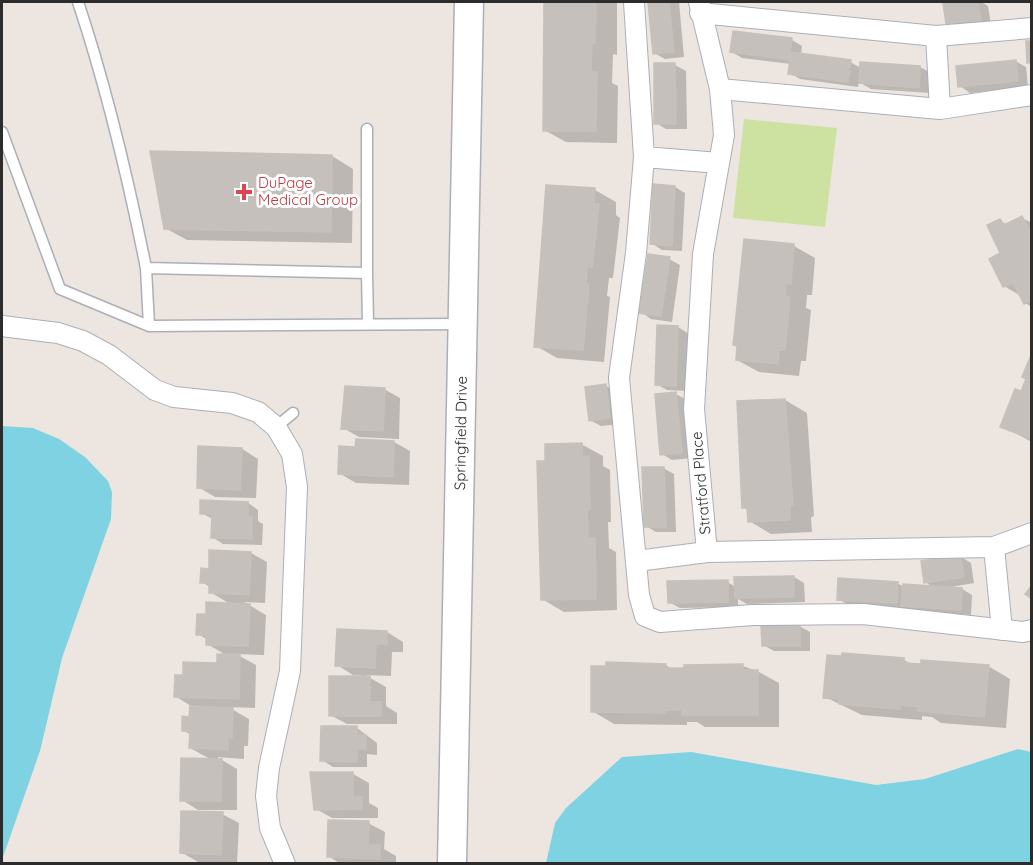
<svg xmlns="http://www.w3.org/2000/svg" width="1033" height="865" viewBox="0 0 1033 865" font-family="Quicksand,sans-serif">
	<rect width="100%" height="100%" fill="#ece5e0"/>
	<path fill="#cde2a0" d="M744,119L837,128L825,227L733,218Z"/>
	<path fill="#7fd2e2" d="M2,426L33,428L59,439L85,457L108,481L112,492L111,519L62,658L40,751L2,860Z
		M1018,749L1031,752V863H546L555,823L566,808L622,757L691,752L876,785L925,779Z"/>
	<path fill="#0003" d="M546,2L617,3V55L613,54L612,83L618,86L617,143L566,142L544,130Z
		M649,2H679L684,57L665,59L654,53Z
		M962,2H981L988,6L991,25L958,30L948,24L945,4Z
		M792,40L802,46L801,55L850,62L861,68L862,63L920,67L931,73L930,93L871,89L859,82L858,87L800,79L790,73L791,64L742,58L732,52Z
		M1015,61L1026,67L1028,87L970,93L960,86Z
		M655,65H675L686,71L687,129H666L656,123Z
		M332,156L353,169L352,243L187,240L165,228Z
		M675,187L685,193L682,251L662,250L651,243Z
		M595,190L616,202V215L620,218L613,278H609L607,296L610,297L604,362L557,358L536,346Z
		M1022,218L1032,223V307L1025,303L1021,296L1004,286L1000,221L1008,225Z
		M794,246L815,258L812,295H807L806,308L811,310L806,361H801L799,376L759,372L737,360L738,347L734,344Z
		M669,259L680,265L672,322L651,319L641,312Z
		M659,327H678L689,334L686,391L667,390L656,384Z
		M1032,357V442L1002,426L1021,393Z
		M606,386L617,392L620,424L601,426L590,420Z
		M384,389L400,398L399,439L359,437L343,428Z
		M676,394L687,400L692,458L672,460L662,454Z
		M785,400L807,413L814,516L811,517L812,532L771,534L749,521V511L743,507L738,403Z
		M394,442L410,451L409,485L356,483L339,473L357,448Z
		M581,444L603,456V466L610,470L611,522H608L609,548L616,552L617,610L564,612L542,599L547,462Z
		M242,449L258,459L256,498L215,497L198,487Z
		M663,468L674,474L676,532H656L646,526Z
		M248,503L258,510V521L263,524L262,545L223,544L212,537L213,519L201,513Z
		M251,553L267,562L265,603L244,602L266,615L264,655L236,654L256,665L255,708L228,707L249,719L248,746H244V759L217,757L237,769V810H198L182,800L212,760L190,748L191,735L183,730L191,718V706L175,696L228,656L207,644L208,640L198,634L207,616L232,605L210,592V587L202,582L210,570Z
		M961,557L971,563L974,583L945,588L962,589L972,595L971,615L849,605L838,599L897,583L904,587L935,588L925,582Z
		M794,577L804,583L805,602L747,604L738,599V607L680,608L669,602L727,582L736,587Z
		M799,626L810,632V651H774L763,645Z
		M387,632L403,642V652H392L391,676L365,675L386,687V706L397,713V724H347L330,715L361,675H353L337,665Z
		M904,660L913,665L988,666L1010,679L1006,728L941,723L932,717L922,716V720L862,715L825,697Z
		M666,665L673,670L743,666L757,671L779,683V727H705L697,722H687V725L614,724L592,711L608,668Z
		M357,728L377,743V755L367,754V767H333L322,760Z
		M312,774H353L369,783V803L378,808V818H332L316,809Z
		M222,814L239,823L237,863L198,862L181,852Z
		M368,823L385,832L384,849L396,856V864H341L328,856Z"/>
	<path fill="#c5c0bb" stroke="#c7c1b9" stroke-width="1.5" d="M544,2H596L595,43H592L591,72H597L596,131H543Z
		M648,2H669L674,52L653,54Z
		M978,2L981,20L946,24L943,3Z
		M733,31L792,38L789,60L730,52Z
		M1026,41H1032V62L1027,63Z
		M791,52L851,60L848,82L788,74Z
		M1016,60L1018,81L958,87L956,66Z
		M860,62L920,66L919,88L859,83Z
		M654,63H675L676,124H654Z
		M150,151L332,155L331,232L164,229Z
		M653,184L675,186L672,246L650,244Z
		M546,185L595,188L594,204H599L592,267L587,266L586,284H589L583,350L534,347Z
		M1022,216L1032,235V300L1024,304L1013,283L1003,287L989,259L1000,253L987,225L1000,219L1004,225Z
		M744,239L794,244L791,284L786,283L785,296L790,297L785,350H779L778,364L736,360L737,346L733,345Z
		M648,254L670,257L661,316L639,313Z
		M657,325L678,326L676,386L655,385Z
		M1032,353V439L1000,427L1015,389L1021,391L1026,379L1022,377Z
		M606,384L610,418L589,421L585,387Z
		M345,386L385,388L383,431L341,429Z
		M676,392L682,453L660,455L655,394Z
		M785,399L793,505H790V520L748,522L747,508H742L737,401Z
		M356,439L394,441L393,477L338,474L339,446L355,447Z
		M582,443V456H589L590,510H587L588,538H595L596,599L541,600L537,461H545V444Z
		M198,446L242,448L240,490L197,488Z
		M642,467H664L666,527H644Z
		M200,500L248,502V516L252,517V539L211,538L212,514H200Z
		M209,550L251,552L249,595L209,593V583H200L201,568L209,569Z
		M961,556L964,577L924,583L921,561Z
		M794,576V597L735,598L734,577Z
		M838,578L898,582L897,603L837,600Z
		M728,580V602L668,603L667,581Z
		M903,584L962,588L961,610L901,606Z
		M1032,585V599L1025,594Z
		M206,602L250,604L248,646L206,645V635H196L197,614H206Z
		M800,624V646H762L761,625Z
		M337,629L387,631V644H376L375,668L335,666Z
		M842,653L904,658V663L921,664V660L989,665L984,717L918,711V707L901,705L900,709L839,704V699L823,698L827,655L842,656Z
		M217,654H240L239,699L174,697L175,675H183V662L217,663Z
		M606,662L666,664V668H684V665L743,664V670H758V715H682L683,710H666L665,713L591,712V666H606Z
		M329,676H370V702H381V716H329Z
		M190,706L233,708L232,738H228V750L189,748L190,731H182V716L189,717Z
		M321,726H357V735H366V749H357V762L320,761Z
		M181,758L222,759L221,801H180Z
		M310,772H353V797H362V809L314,810Z
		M181,811L223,812L221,855L180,853Z
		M328,820L369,821L368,845H380V859L327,857Z"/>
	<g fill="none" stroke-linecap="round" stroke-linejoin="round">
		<defs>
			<path id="lane" d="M78,2C107,89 128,178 146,268L367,273V129
				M2,132L60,289L149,326L461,324
				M146,268L149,326
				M367,273L368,324
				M276,427L293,413"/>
			<path id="street" d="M634,2L644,157
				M699,2L720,89L724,135L703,254L694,409L707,552L994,547L1032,533
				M700,13L936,36L1032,28
				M936,36L940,109
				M720,89L940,109L1032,95
				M719,163L644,157L636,253L619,378L639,595L645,616L660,622L753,615L863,614L1023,632L1032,630
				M2,326L58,333L83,341L109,355L155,390L174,397L232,403L258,412L276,427L292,454L297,487L290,671L269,768L266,796L270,828L285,864
				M994,547L1002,630
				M637,561L707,552"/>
			<path id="secondary" d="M452,864L469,2"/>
		</defs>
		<use href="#lane" stroke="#acafb6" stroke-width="13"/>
		<use href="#street" stroke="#acafb6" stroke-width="22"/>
		<use href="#secondary" stroke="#acafb6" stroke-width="31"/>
		<use href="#lane" stroke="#fff" stroke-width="10"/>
		<use href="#street" stroke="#fff" stroke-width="20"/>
		<use href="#secondary" stroke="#fff" stroke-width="28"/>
	</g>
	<path fill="#e0444e" stroke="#fff" stroke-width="2" d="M241 183h6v6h6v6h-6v6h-6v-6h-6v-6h6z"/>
	<g text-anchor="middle" stroke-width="6" stroke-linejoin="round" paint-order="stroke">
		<g font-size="15" fill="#be3a42" stroke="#fff" text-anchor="start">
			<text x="258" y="188">DuPage<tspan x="258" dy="17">Medical Group</tspan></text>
		</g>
		<g font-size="15" fill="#2c2c2c" stroke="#fff">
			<text transform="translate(461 433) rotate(-89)" y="5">Springfield Drive</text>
			<text transform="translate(701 483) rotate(-95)" y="5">Stratford Place</text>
		</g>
	</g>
	<rect width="1033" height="865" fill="none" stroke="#2c2c2c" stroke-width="6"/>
</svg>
